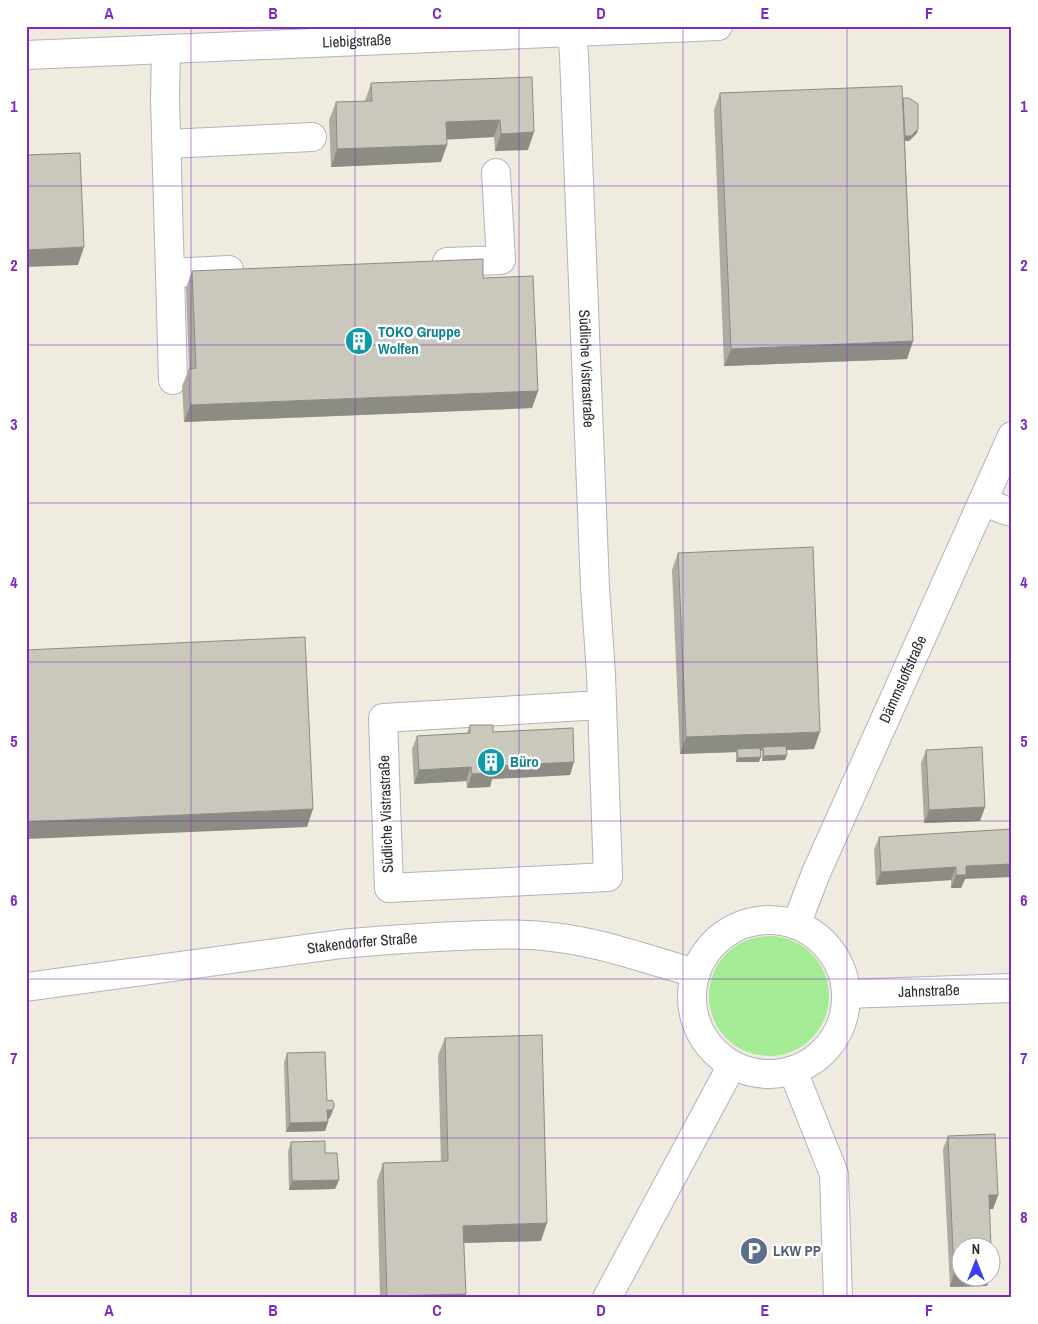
<svg xmlns="http://www.w3.org/2000/svg" width="1038" height="1324" viewBox="0 0 1038 1324" font-family="'Archivo Narrow',sans-serif">
	<rect width="100%" height="100%" fill="#efebde"/>
	<path fill="#a3eb95" d="M709 996a60 60 0 1 1 120 0a60 60 0 1 1-120 0Z"/>
	<g fill="none" stroke-linecap="round" stroke-linejoin="round">
		<defs>
			<g id="minor">
				<path id="s1" d="M572,33L574,55L595,587L601,674L608,877L389,888L383,718L602,705"/>
				<path d="M166,49L165,99L173,380"/>
				<path id="s2" d="M26,55L718,26"/>
				<path d="M167,144L312,137"/>
				<path d="M447,262L501,260L496,173"/>
				<path d="M170,273L229,270"/>
				<path d="M983,501L1004,510L1012,512"/>
				<circle cx="769" cy="997" r="77"/>
				<path id="s3" d="M796,925L816,873L1012,436"/>
				<path id="s4" d="M26,987L342,944C380,940 418,938 456,936C488,935 520,933 552,937C601,942 648,960 696,973"/>
				<path id="s5" d="M847,994L1012,988"/>
				<path d="M793,1071L834,1174L838,1298"/>
				<path d="M607,1298L732,1065"/>
			</g>
		</defs>
		<use href="#minor" stroke="#b2b2c1" stroke-width="30"/>
		<use href="#minor" stroke="#fff" stroke-width="28"/>
	</g>
	<path fill="#aeaca2" d="M532,77L528,150L495,151L494,137L447,139L441,162L331,167L329,120L336,102L365,101L371,83Z
		M720,93L903,98L917,133L909,141H905L913,341L907,359L724,366L714,110Z
		M192,271L483,278L538,391L532,408L184,422L182,386L189,369L186,288Z
		M678,553L814,749L787,750L785,760L762,761V751H760L759,762H736V752L680,754L672,570Z
		M470,725L493,732L570,775L492,779L490,787L467,788L466,781L414,784L412,749L417,736L467,733Z
		M926,750L985,807L980,821L924,823L921,763Z
		M1012,829L965,879L961,888H951V880L876,885L874,850L879,837Z
		M445,1038L541,1241L464,1243L466,1294L464,1298H380L377,1181L383,1163L441,1162L438,1055Z
		M287,1053L327,1101L334,1107L331,1116L329,1119H328V1122L325,1131L286,1132L284,1062Z
		M948,1136L998,1195L993,1209H990L987,1286L950,1287L943,1149Z
		M291,1142L325,1153L339,1180L335,1189L289,1190L288,1151Z"/>
	<path fill="#8d8c84" d="M500,120L494,137L440,140L446,122Z
		M918,129L917,133L909,141H898L900,136Z
		M534,132L528,150L495,151L501,134Z
		M447,145L441,162L331,167L337,149Z
		M84,247L78,265L26,267V250Z
		M913,341L907,359L724,366L731,349Z
		M538,391L532,408L184,422L190,405Z
		M820,732L814,749L764,751L763,747L762,751L738,752L737,749L736,752L680,754L686,737Z
		M787,755L785,760L762,761L764,756Z
		M761,757L759,762H736L738,758Z
		M574,762L570,775L492,779L490,787L467,788L472,774L494,766Z
		M471,767L466,781L414,784L419,770Z
		M985,807L980,821L924,823L929,810Z
		M313,809L307,827L26,839V822Z
		M1012,864V877L965,879L961,888H951L956,875L966,866Z
		M956,867L951,880L876,885L881,872Z
		M334,1107L329,1119H324L327,1110Z
		M328,1122L325,1131L286,1132L290,1123Z
		M339,1180L335,1189L289,1190L292,1181Z
		M989,1195H998L993,1209H984Z
		M547,1223L541,1241L457,1243L463,1226Z
		M990,1273H992L987,1286L950,1287L954,1274H960V1276H990Z
		M466,1294L464,1298H386L387,1296Z"/>
	<path fill="#cac8bc" stroke="#8d8c84" d="M532,77L534,132L501,134L500,120L446,122L447,145L337,149L336,102L372,101L371,83Z
		M902,86L913,341L731,349L720,93Z
		M903,98H909L918,104V129L911,136H905Z
		M80,153L84,247L26,250V155Z
		M483,259V278L533,276L538,391L190,405L189,369L196,368L192,271Z
		M813,547L820,732L686,737L678,553Z
		M305,637L313,809L26,822V650Z
		M470,725H493V732L573,728L574,762L494,766L495,773L472,774L471,767L419,770L417,736L470,733Z
		M786,746L787,755L764,756L763,747Z
		M982,747L985,807L929,810L926,750Z
		M760,748L761,757L738,758L737,749Z
		M1012,829V864L966,866V875H956V867L881,872L879,837Z
		M542,1035L547,1223L463,1226L466,1294L387,1296L383,1163L448,1161L445,1038Z
		M325,1052L327,1101L332,1100L334,1103V1107L332,1110H327L328,1122L290,1123L287,1053Z
		M995,1134L998,1195H989L992,1273H990V1246H960V1274H954L948,1136Z
		M325,1141V1153H337L339,1180L292,1181L291,1142Z"/>
	<path fill="none" stroke="#7b2cbf" stroke-width="1" stroke-opacity="0.55" d="M191,26V1298M355,26V1298M519,26V1298M683,26V1298M847,26V1298M26,186H1012M26,345H1012M26,503H1012M26,662H1012M26,821H1012M26,979H1012M26,1138H1012"/>
	<defs>
		<symbol id="building-disc" viewBox="-11 -11 22 22"><circle r="9.5" fill="#0f9aa8" stroke="#fff"/><path d="M-4-6H4V6H1V3H-1V6H-4ZM-2.5-4.3h1.7v1.8h-1.7ZM.8-4.3h1.7v1.8H.8ZM-2.5-1h1.7V.8h-1.7ZM.8-1h1.7V.8H.8Z" fill="#fff"/></symbol>
		<symbol id="parking-disc" viewBox="-11 -11 22 22"><circle r="9.5" fill="#5c6f8a" stroke="#fff"/><path d="M-3.5-5.5H1a3.5 3.5 0 0 1 0 7H-1V5.5H-3.5ZM-1-3.4V-.6H.8a1.4 1.4 0 0 0 0-2.8Z" fill="#fff"/></symbol>
	</defs>
	<g fill-rule="evenodd">
		<use href="#building-disc" x="343" y="325" width="32" height="32"/>
		<use href="#building-disc" x="475" y="746" width="32" height="32"/>
		<use href="#parking-disc" x="738" y="1235" width="32" height="32"/>
	</g>
	<g text-anchor="middle" stroke-width="5" stroke-linejoin="round" paint-order="stroke">
		<g font-size="15" fill="#2c2c2c" stroke="#fff">
			<text dy="5" stroke="none"><textPath href="#s2" startOffset="331">Liebigstraße</textPath></text>
			<text dy="5" stroke="none"><textPath href="#s1" startOffset="336">Südliche Vistrastraße</textPath></text>
			<text dy="5" stroke="none"><textPath href="#s3" startOffset="268">Dämmstoffstraße</textPath></text>
			<text transform="translate(386 814) rotate(-92)" y="5">Südliche Vistrastraße</text>
			<text dy="5" stroke="none"><textPath href="#s4" startOffset="339">Stakendorfer Straße</textPath></text>
			<text dy="5" stroke="none"><textPath href="#s5" startOffset="82">Jahnstraße</textPath></text>
		</g>
		<g font-size="15" font-weight="bold" fill="#0d838f" stroke="#fff" text-anchor="start">
			<text x="378" y="337">TOKO Gruppe<tspan x="378" dy="17">Wolfen</tspan></text>
			<text x="510" y="767">Büro</text>
		</g>
		<g font-size="15" font-weight="bold" fill="#4e5e75" stroke="#fff" text-anchor="start">
			<text x="773" y="1256">LKW PP</text>
		</g>
	</g>
	<rect width="1038" height="1324" fill="none" stroke="#ffffff" stroke-width="55"/>
	<g transform="translate(976 1262)"><circle r="24" fill="#ffffff" stroke="#ababab"/>
	<path d="M0-4L9 19L0 12L-9 19Z" fill="#3b3cff"/>
	<text y="-8" font-size="14" font-weight="bold" text-anchor="middle" fill="#2c2c2c">N</text>
	</g>
	<rect x="28" y="28" width="982" height="1268" fill="none" stroke="#7b2cbf" stroke-width="2"/>
	<g font-size="16" text-anchor="middle" font-weight="bold" fill="#7b2cbf">
		<text x="109" y="19">A</text>
		<text x="273" y="19">B</text>
		<text x="437" y="19">C</text>
		<text x="601" y="19">D</text>
		<text x="765" y="19">E</text>
		<text x="929" y="19">F</text>
		<text x="14" y="112">1</text>
		<text x="1024" y="112">1</text>
		<text x="14" y="271">2</text>
		<text x="1024" y="271">2</text>
		<text x="14" y="430">3</text>
		<text x="1024" y="430">3</text>
		<text x="14" y="588">4</text>
		<text x="1024" y="588">4</text>
		<text x="14" y="747">5</text>
		<text x="1024" y="747">5</text>
		<text x="14" y="906">6</text>
		<text x="1024" y="906">6</text>
		<text x="14" y="1064">7</text>
		<text x="1024" y="1064">7</text>
		<text x="14" y="1223">8</text>
		<text x="1024" y="1223">8</text>
		<text x="109" y="1316">A</text>
		<text x="273" y="1316">B</text>
		<text x="437" y="1316">C</text>
		<text x="601" y="1316">D</text>
		<text x="765" y="1316">E</text>
		<text x="929" y="1316">F</text>
	</g>
</svg>
